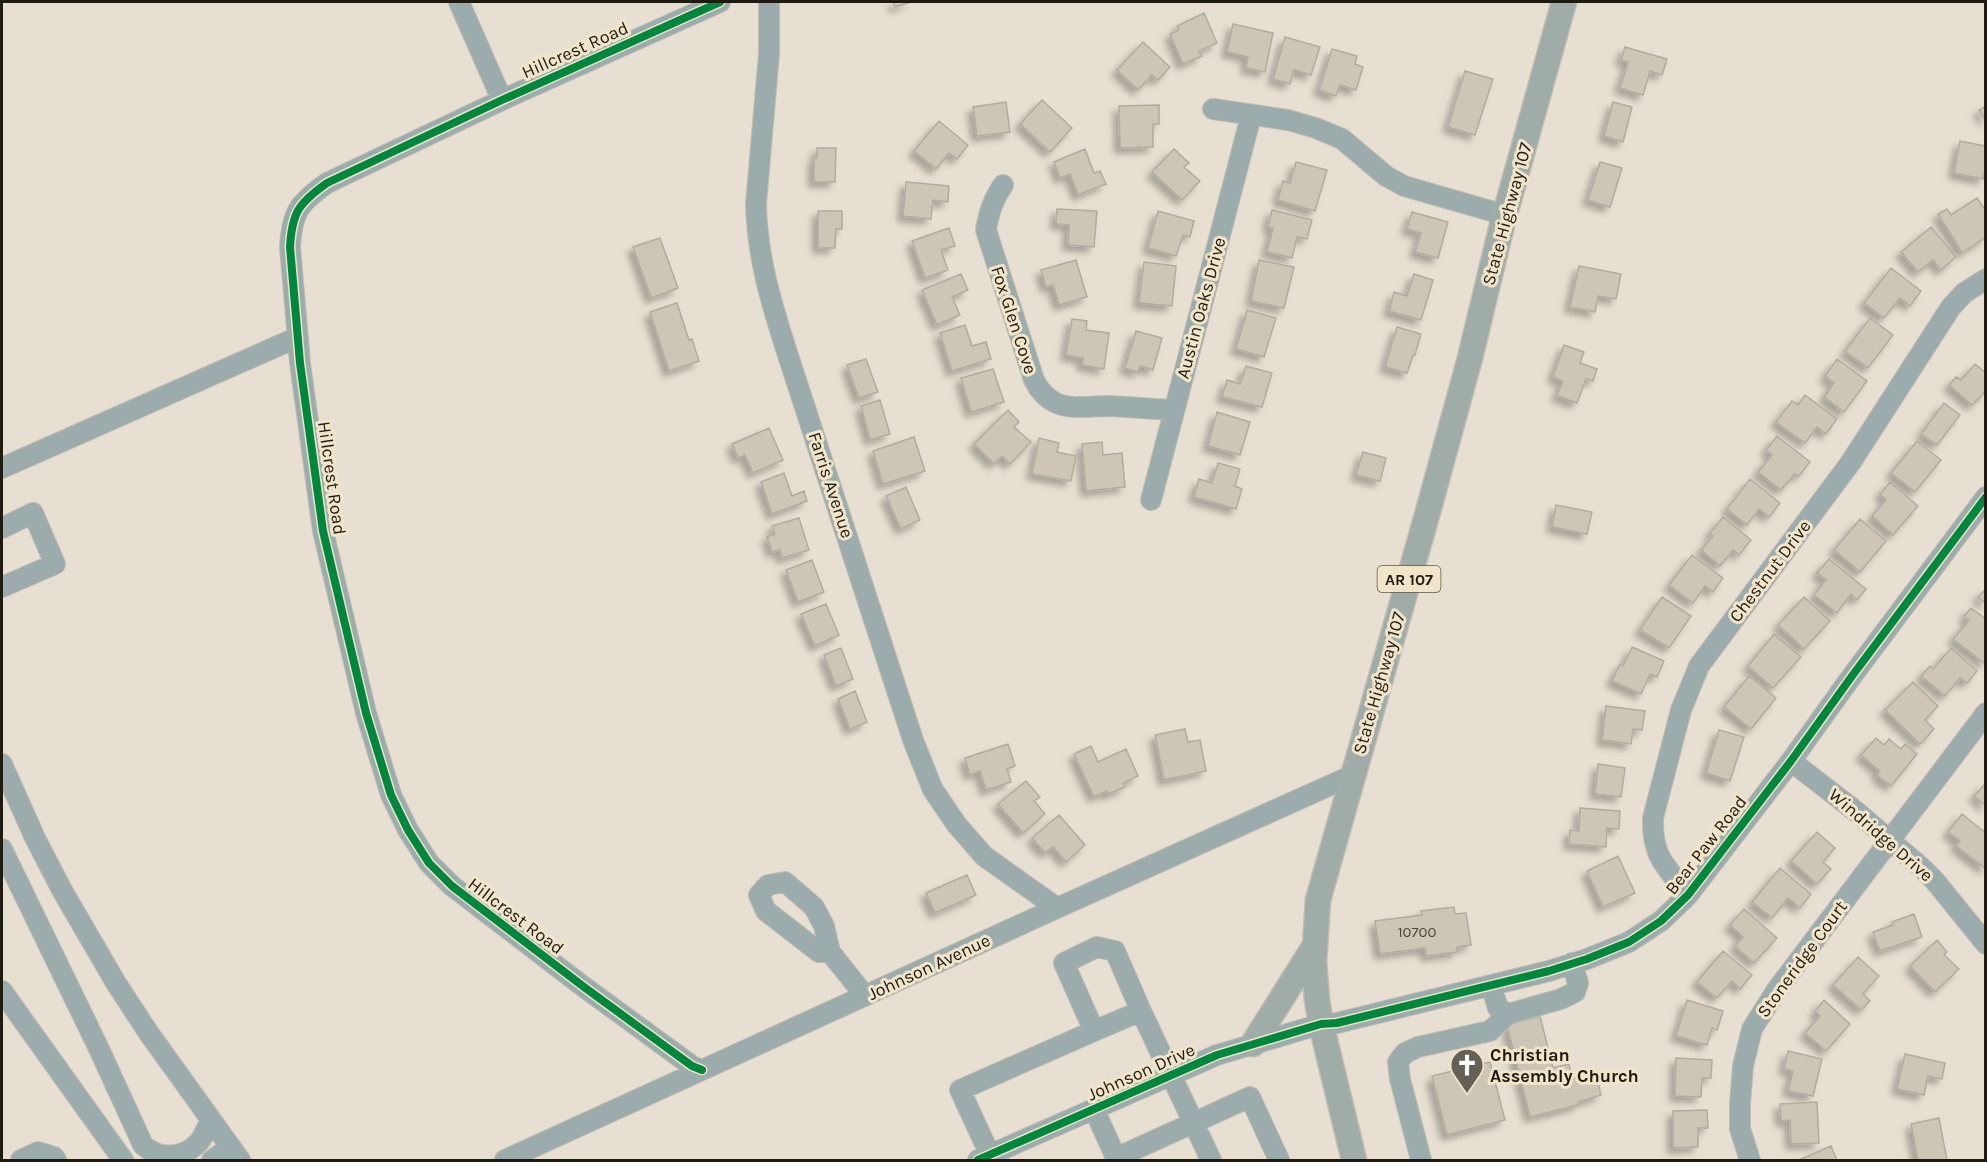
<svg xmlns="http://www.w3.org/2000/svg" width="1987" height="1162" viewBox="0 0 1987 1162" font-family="Karla,sans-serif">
	<defs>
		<filter id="shadow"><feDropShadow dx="-5.5" dy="5.5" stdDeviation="3" flood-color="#0004"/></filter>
	</defs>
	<rect width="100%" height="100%" fill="#e7e0d2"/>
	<path fill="#cdc6b6" stroke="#b1aba0" stroke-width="1.5" filter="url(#shadow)" d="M893,2H911L895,7Z
		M1204,13L1217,43L1199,51L1202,56L1183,64L1170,34L1179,30L1177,26Z
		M1233,24L1273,33L1265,72L1246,68L1248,57L1227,52Z
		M1285,37L1320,47L1311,75L1294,70L1290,84L1273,79Z
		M1143,42L1170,67L1158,80L1152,75L1138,90L1117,70Z
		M1625,47L1667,59L1662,75L1650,71L1643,95L1620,88L1628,62L1621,60Z
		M1332,49L1357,56L1355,64L1363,67L1356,90L1340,85L1336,96L1319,90Z
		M1465,71L1493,79L1475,135L1448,127Z
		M1042,100L1072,128L1050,152L1020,124Z
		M1006,102L1010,132L977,136L973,107Z
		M1613,102L1632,107L1623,142L1604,136Z
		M1159,105V124H1153V147L1120,148L1119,106Z
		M1986,106V122L1979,110Z
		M939,121L968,145L957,159L949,153L936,169L914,151Z
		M1960,141L1986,146V166L1983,179L1954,173Z
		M817,148H836L835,182H814V158H817Z
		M1085,149L1094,173L1100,171L1106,184L1078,195L1070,174L1060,178L1054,162Z
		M1174,149L1189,163L1184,167L1200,181L1182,200L1152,172Z
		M1296,162L1327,170L1315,211L1278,200L1283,181L1290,183Z
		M1600,162L1622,168L1610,207L1588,200Z
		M906,182L949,186L948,202L933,200L931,219L903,216Z
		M1977,198L1986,211V237L1962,253L1938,214L1947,209L1951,215Z
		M1057,209L1097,211L1094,247L1068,245L1069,225L1056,224Z
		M1272,210L1312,220L1307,239L1297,237L1292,258L1267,252L1273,228L1268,227Z
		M818,211H842V229H836L835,248H818Z
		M1158,211L1194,221L1190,237L1183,235L1176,256L1148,248Z
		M1412,212L1448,222L1438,258L1415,252L1421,233L1407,229Z
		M1931,227L1956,257L1941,270L1933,260L1918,272L1901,252Z
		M949,228L955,246L941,250L948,270L925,278L912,241Z
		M660,238L678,288L651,298L633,247Z
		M1076,260L1087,297L1059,305L1053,285L1046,287L1041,270Z
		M1259,260L1294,267L1284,308L1251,301Z
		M1144,262L1176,266L1172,306L1139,303Z
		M1579,266L1621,274L1616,299L1598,296L1595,312L1570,307Z
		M1891,268L1921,291L1910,306L1900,298L1884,318L1864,303Z
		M961,274L968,290L952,297L960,315L937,325L922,290Z
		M1414,274L1433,280L1421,320L1389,311L1394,292L1407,296Z
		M677,303L689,340L692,339L699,361L669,371L650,312Z
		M1247,310L1276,318L1264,357L1236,349Z
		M1870,318L1893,335L1868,368L1845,351Z
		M1072,319L1087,321L1086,330L1109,333L1104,369L1082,365L1083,358L1066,355Z
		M965,325L972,346L986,342L991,359L952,371L940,333Z
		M1397,327L1421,334L1415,355H1413L1407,373L1385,367Z
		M1136,331L1162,338L1153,370L1140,366L1138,372L1125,368Z
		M1564,345L1584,352L1580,363L1597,369L1593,381L1586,379L1577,403L1557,396L1563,381L1553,377Z
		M866,359L878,392L859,398L847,365Z
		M1837,359L1867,381L1844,412L1824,397L1834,383L1825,376Z
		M1975,364L1986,373V391L1972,405L1949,385L1956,377L1961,380Z
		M1246,366L1272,373L1262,407L1222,397L1227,380L1240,384Z
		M993,369L1004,402L971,412L961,378Z
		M1805,395L1837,419L1826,434L1817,427L1805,443L1776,422L1792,401L1798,405Z
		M880,400L890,434L870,440L861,406Z
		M1944,403L1960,415L1937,445L1921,434Z
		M1008,410L1019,422L1014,427L1031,442L1010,464L1002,456L994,464L974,444Z
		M1217,412L1250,422L1240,455L1208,446Z
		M769,428L783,460L753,473L745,455L738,458L732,444Z
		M1777,436L1810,462L1799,476L1795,474L1781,490L1758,472L1772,455L1766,450Z
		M914,437L925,471L883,484L873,451Z
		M1039,438L1059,443L1057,452L1076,456L1071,481L1032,474Z
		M1917,441L1941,460L1915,492L1891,473Z
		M1102,442L1103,455L1122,453L1125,487L1086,491L1082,444Z
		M1363,452L1386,458L1380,481L1356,475Z
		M1218,463L1240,469L1235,486L1242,489L1236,509L1194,497L1199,479L1212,483Z
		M784,473L792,496L804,491L807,501L772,514L761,482Z
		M1750,479L1780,503L1769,517L1759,509L1747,525L1727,509Z
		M1890,482L1918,506L1893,535L1872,516L1886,500L1880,494Z
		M906,487L920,520L901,529L886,496Z
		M1556,505L1592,512L1587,534L1552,527Z
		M1723,517L1751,540L1739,555L1733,550L1720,566L1701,550L1713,536L1710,533Z
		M799,518L809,550L782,558L780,550L772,552L767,537L775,534L772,526Z
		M1860,519L1886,541L1860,572L1834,550Z
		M1692,555L1723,578L1713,592L1705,586L1693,603L1669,585Z
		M1829,559L1866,589L1857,600L1851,594L1837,613L1814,595L1826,580L1817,573Z
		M812,560L824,592L798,602L786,570Z
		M1986,589V604L1978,597Z
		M1662,597L1691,616L1669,648L1640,630Z
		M1804,597L1830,621L1804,649L1778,625Z
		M826,604L839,635L815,646L801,614Z
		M1971,608L1986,619V661L1984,663L1953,639L1969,620L1964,616Z
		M1774,634L1801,657L1773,688L1748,666Z
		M1632,647L1664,661L1657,677L1650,674L1641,694L1612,681L1620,664L1623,666Z
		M841,648L853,679L836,686L824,655Z
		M1951,648L1977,671L1967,683L1960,678L1945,696L1921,676L1930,666L1933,669Z
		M1749,676L1776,698L1751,729L1724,707Z
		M1913,682L1938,706L1925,720L1934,729L1920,744L1885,710Z
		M855,691L867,722L850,729L838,699Z
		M1606,706L1645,711L1642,730L1633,729L1631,744L1602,740Z
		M1185,729L1188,742L1200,740L1206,771L1164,780L1155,735Z
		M1719,730L1744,737L1730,781L1706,773Z
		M1876,738L1884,745L1889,739L1901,749L1905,744L1917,754L1891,786L1877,775L1880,771L1861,755Z
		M1008,744L1015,766L1007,769L1011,782L986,790L980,771L970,775L965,758Z
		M1091,746L1098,762L1126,749L1138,776L1123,783L1125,787L1108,794L1107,791L1094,797L1074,754Z
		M1598,764L1625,768L1621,797L1595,794Z
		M1026,781L1040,797L1034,801L1045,814L1023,833L998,804Z
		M1986,783V806L1974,796Z
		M1580,808L1620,811L1619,829L1607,828L1606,847L1569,844L1570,830L1579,831Z
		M1962,814L1986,833V869L1956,846L1960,841L1948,832Z
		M1059,815L1085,845L1066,862L1053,847L1045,853L1032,838Z
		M1817,832L1835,848L1823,862L1831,869L1817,884L1791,861Z
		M1618,856L1635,893L1603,907L1587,871Z
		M1780,868L1811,894L1800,908L1788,898L1772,918L1752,902Z
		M967,875L976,895L935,913L926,893Z
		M1454,907L1455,914L1466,913L1471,945L1457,947V952L1426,956L1425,948L1380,954L1375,921L1422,915L1421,911Z
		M1744,909L1777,938L1754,963L1735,946L1743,937L1730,925Z
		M1914,914L1922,937L1880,951L1873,932L1893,925L1892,922Z
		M1937,940L1947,952L1944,955L1959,969L1935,992L1910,966Z
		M1723,951L1752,975L1740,989L1732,981L1717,998L1697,982Z
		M1858,957L1879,976L1863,994L1870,1001L1861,1010L1833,985Z
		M1687,1000L1723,1011L1717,1030L1712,1028L1707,1045L1676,1036Z
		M1824,1000L1850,1024L1826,1051L1805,1033L1820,1016L1815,1011Z
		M1540,1016L1553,1068L1569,1064L1572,1079L1596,1073L1601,1095L1578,1102V1105L1530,1117L1507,1025Z
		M1788,1051L1822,1059L1813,1096L1788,1091L1793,1071L1784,1069Z
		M1905,1054L1945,1063L1942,1079L1928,1076L1924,1095L1897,1089Z
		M1676,1058L1712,1060L1711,1078H1702L1701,1097L1675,1096Z
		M1490,1062L1505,1120L1447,1135L1432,1076Z
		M1817,1102L1819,1143L1791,1144L1790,1120L1781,1121L1780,1104Z
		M1707,1110L1708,1128H1698V1147L1673,1148V1111Z
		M1939,1118L1947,1160H1918L1911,1124Z
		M1831,1146L1837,1160H1799Z"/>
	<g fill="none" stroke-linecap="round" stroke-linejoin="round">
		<defs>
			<path id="minor" d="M459,2L502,100
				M769,2V54L756,204C757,254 770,299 785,346L913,740L933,790L957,825L984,856L1057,908
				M1213,109L1288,120L1316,128L1342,139L1386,176L1404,186L1505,215
				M1003,185C993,200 989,212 986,230L1034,380C1039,390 1046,398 1056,403C1072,410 1092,406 1108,406C1130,407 1152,409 1174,410
				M2,468L298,337
				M1151,500L1251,116
				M2,528L33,513L55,564L2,587
				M1791,761L1858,813L1921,867L1935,881L1986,944
				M2,764L35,838L63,892L116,983L148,1032L240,1160
				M2,849L100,1051L143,1145C159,1160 183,1159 199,1142C204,1136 207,1127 211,1120
				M1688,895C1665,865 1652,857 1653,818L1681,710L1699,666L1851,462L1951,307L1964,293L1986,279
				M830,952H819L766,911L759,895L768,885L785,882L814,907L824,926L830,952L865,996
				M1491,985L1498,1008L1508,1014L1561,999L1575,992L1578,983L1572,963
				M2,991L123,1160
				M1141,1011L1094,1031L1064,963L1097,947L1115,951L1141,1011L1211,1160
				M702,1070L692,1066L584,987L452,886L429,863L408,830L391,795L366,713L323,531L300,363L290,247C292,212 299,203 327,183L502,100L720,2
				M1094,1109L1117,1160
				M990,1155L960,1090L1094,1031
				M1116,1158L1250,1097L1279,1160
				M21,1160L38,1152L54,1157L56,1160
				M212,1160L231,1147
				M505,1160L1057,908L1353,775
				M978,1160L1217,1055L1321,1024L1337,1023L1549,971L1587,959L1629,942L1661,921L1688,895L1791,761L1852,676L1986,497
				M1421,1160L1400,1079L1398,1062L1405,1053L1418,1047L1490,1031L1508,1014
				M1750,1160L1740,1129V1104L1743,1066L1752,1029L1776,991L1986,713"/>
			<path id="major" d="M1253,1044L1314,947
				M1354,1160L1321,1024L1317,1000L1314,962L1318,900L1429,508L1470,358L1502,225L1564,2"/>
		</defs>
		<use href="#minor" stroke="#c1bcb1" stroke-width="22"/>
		<use href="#major" stroke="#c1bcb1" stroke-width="27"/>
		<use href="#minor" stroke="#9cacad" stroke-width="20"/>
		<use href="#major" stroke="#9faca8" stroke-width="24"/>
		<defs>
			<path id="cycleway" d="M702,1070L692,1066L584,987L452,886L429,863L408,830L391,795L366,713L323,531L300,363L290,247C292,212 299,203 327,183L502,100L720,2
				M978,1160L1217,1055L1321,1024L1337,1023L1549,971L1587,959L1629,942L1661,921L1688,895L1791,761L1852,676L1986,497"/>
		</defs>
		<use href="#cycleway" stroke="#f0e4c9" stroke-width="11"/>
		<use href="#cycleway" stroke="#00873e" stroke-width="8"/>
	</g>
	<defs>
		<symbol id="church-pin" viewBox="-11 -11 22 30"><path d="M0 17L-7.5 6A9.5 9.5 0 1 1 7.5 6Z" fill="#656055" stroke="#f0e4c9"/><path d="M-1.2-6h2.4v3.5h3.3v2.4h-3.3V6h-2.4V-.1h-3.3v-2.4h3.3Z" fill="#fff"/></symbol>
	</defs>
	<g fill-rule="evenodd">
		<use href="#church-pin" x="1448" y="1046" width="38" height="52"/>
	</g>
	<g text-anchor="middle" stroke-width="6" stroke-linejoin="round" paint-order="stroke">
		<g font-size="15" fill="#4d483d">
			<text x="1417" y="937">10700</text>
		</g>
		<rect fill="#f0e4c9" stroke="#5e5748" stroke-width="1.5" x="1377.5" y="566" width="63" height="26" rx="4.5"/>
		<g font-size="16" font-weight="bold" fill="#1f1b11">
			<text x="1409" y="585">AR 107</text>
		</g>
		<g font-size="18" fill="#1f1b11" stroke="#f0e4c9">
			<text transform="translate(575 50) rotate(-24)" y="6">Hillcrest Road</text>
			<text transform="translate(1507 214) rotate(-75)" y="6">State Highway 107</text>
			<text transform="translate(1201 308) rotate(-75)" y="6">Austin Oaks Drive</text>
			<text transform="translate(1014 320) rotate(72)" y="6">Fox Glen Cove</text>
			<text transform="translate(332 478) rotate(82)" y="6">Hillcrest Road</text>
			<text transform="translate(831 485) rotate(72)" y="6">Farris Avenue</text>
			<text transform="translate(1770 571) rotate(-53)" y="6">Chestnut Drive</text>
			<text transform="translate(1379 683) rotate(-74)" y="6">State Highway 107</text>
			<text transform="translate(1881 835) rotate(41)" y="6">Windridge Drive</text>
			<text transform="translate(1706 845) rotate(-52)" y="6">Bear Paw Road</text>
			<text transform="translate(516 916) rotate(37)" y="6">Hillcrest Road</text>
			<text transform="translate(1802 959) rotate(-54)" y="6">Stoneridge Court</text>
			<text transform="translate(929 967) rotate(-25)" y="6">Johnson Avenue</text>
			<text transform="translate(1141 1072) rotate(-24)" y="6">Johnson Drive</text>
		</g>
		<g font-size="18" font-weight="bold" fill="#1f1b11" stroke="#f0e4c9" text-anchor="start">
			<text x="1490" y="1061">Christian<tspan x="1490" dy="21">Assembly Church</tspan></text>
		</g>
	</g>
	<rect width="1987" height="1162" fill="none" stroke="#1f1b11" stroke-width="6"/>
</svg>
